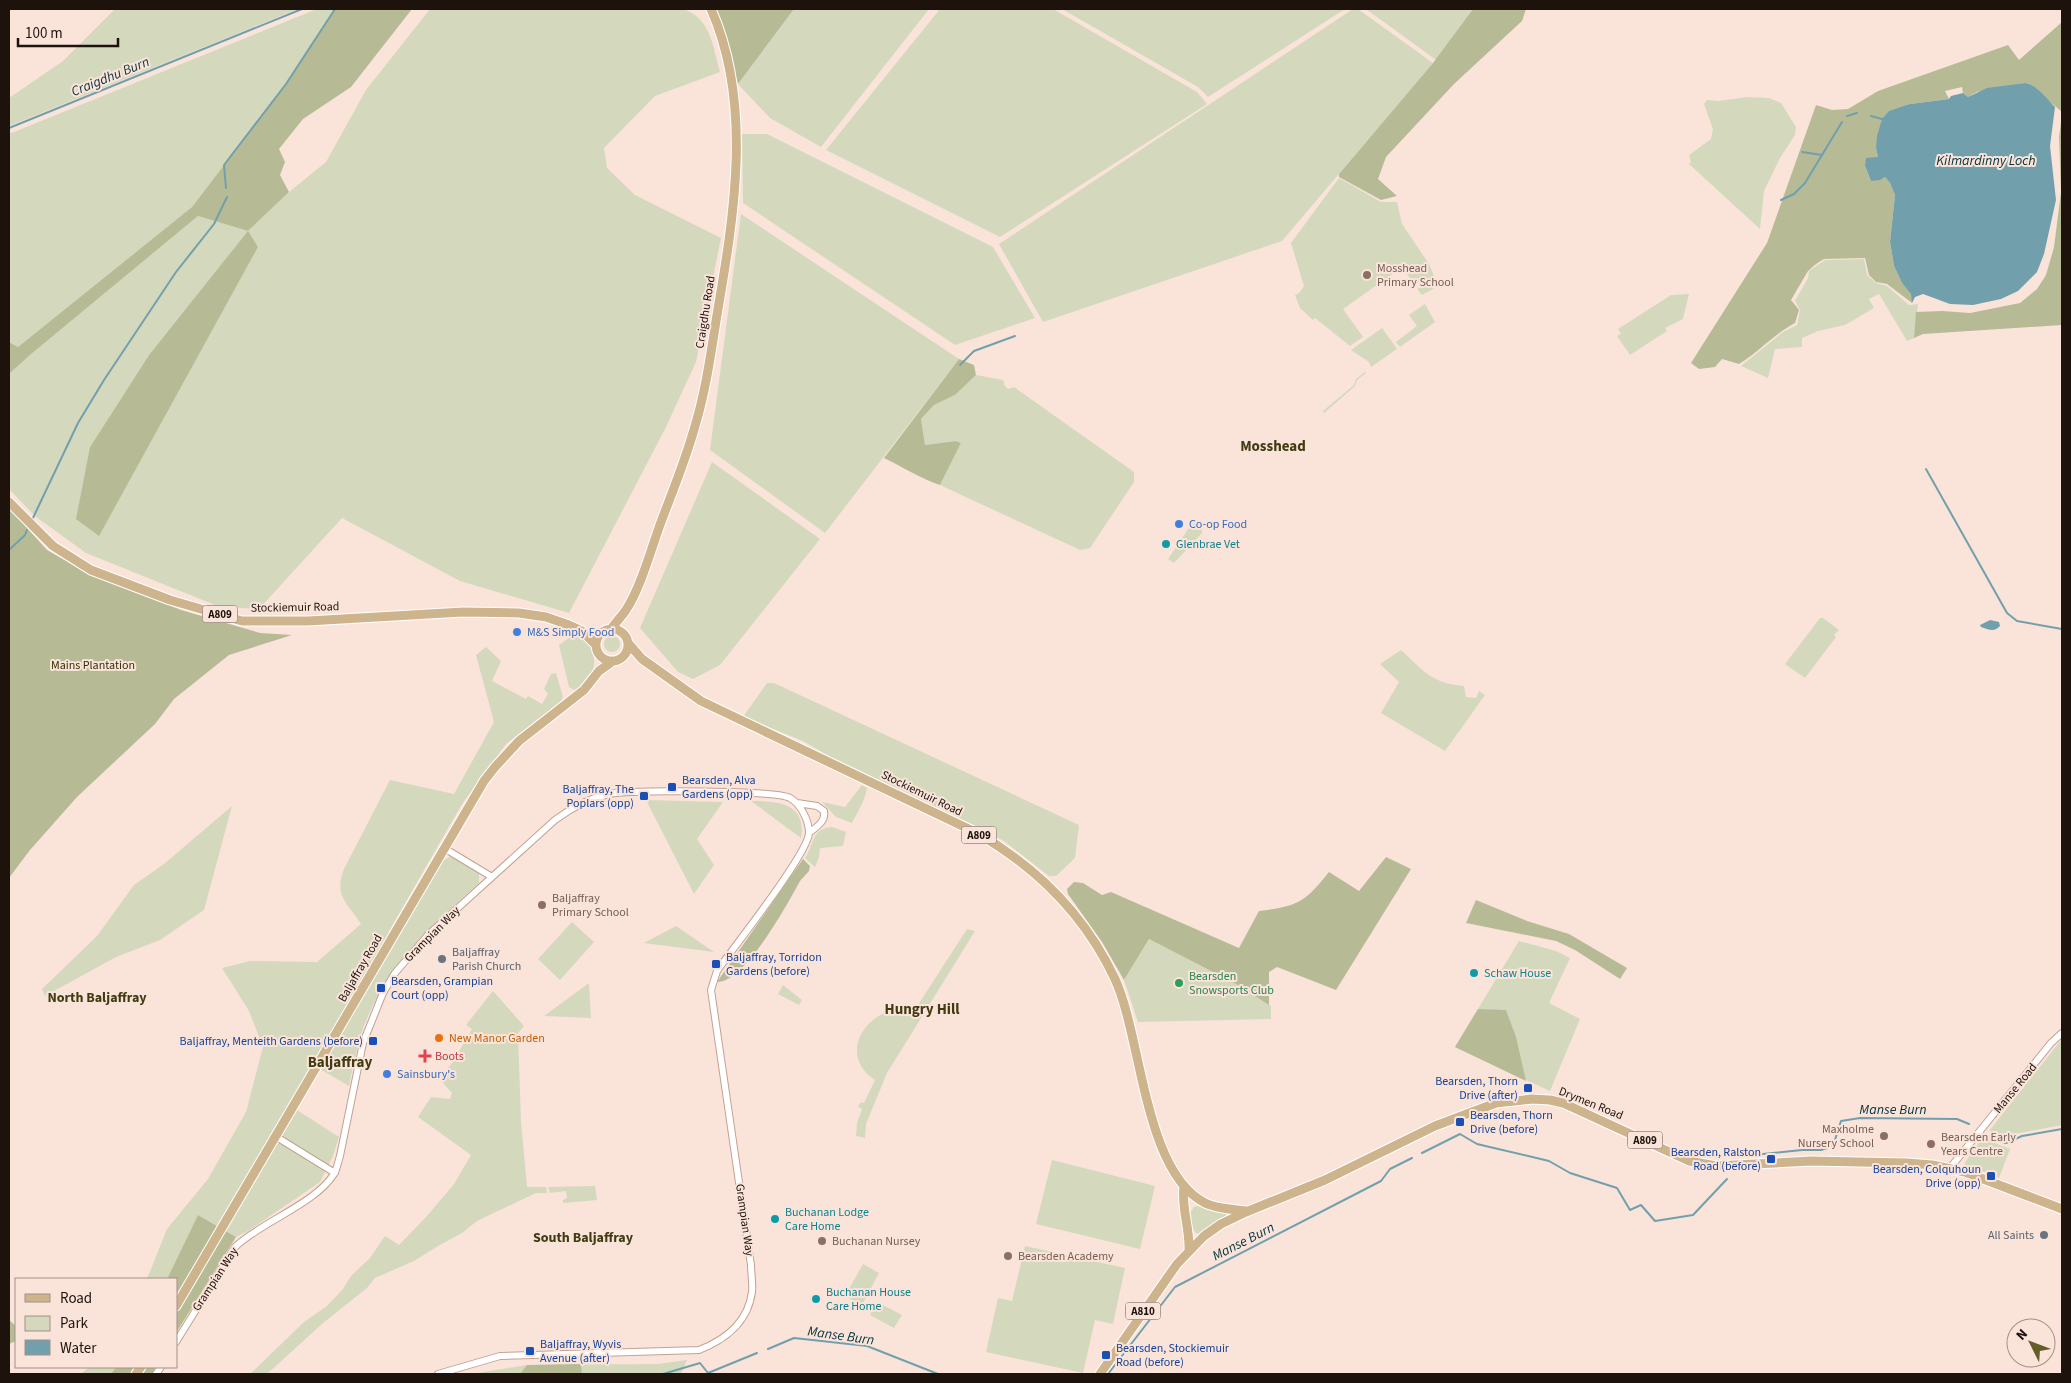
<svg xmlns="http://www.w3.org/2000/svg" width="2071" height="1383" viewBox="0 0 2071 1383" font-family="'Source Sans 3',sans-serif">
	<rect width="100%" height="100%" fill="#fae4da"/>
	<path fill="#d4d8bd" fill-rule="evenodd" d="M115,9H298L9,126V98L63,61Z
		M317,9H335L286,84L192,207L18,347L9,342V134Z
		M430,9H683C711,18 713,47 720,72L655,96L604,148L607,168L635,195L721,238L696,362L665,429L569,613L460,581L342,518L259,609L220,607L86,553L36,517L9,489V374L30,355L198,216L248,231L289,192L326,162L366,90ZM248,232L258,247L98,536L90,447L149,355Z
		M794,9H929L821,147L770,118L738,84Z
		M940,9H1053L1197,92L1207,104L1000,237L826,150Z
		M1062,9H1345L1208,97L1198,87Z
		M1353,9H1358L1433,63L1282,241L1043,322L999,244Z
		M1366,9H1473L1436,60Z
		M1748,97L1769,98L1781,103L1796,127L1795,135L1780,158L1764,191L1760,229L1689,164L1691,162L1689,155L1711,139L1713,129L1704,104L1707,100L1718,101Z
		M742,134H767L993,247L1035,318L955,345L743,203Z
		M1339,178L1381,202H1397L1402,224L1429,264L1438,286L1422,295L1417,289L1427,284L1423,278L1416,284L1401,268L1343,309L1363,337L1350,346L1315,318L1313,320L1300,308L1295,295L1299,293L1304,286L1291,243Z
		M741,214L959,359L825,533L710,450Z
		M1864,259L1867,275L1876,283L1887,286L1909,305L1918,304L1914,338L1907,341L1879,294L1869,299L1874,308L1845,325L1818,331L1802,338V347L1775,349L1768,378L1741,366L1783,332L1797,325L1800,310L1795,301L1808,278L1809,271L1825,260Z
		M1689,294L1683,319L1665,328L1667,331L1630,355L1617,336L1621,334L1618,329L1671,295Z
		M1425,304L1435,322L1400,347L1396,342L1417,326L1409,315Z
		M1382,328L1397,349L1371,367L1369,362L1351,350Z
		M1365,372L1366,373L1357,380L1355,386L1324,413L1323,411L1354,385L1356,379Z
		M976,375L1003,380L1005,386L1008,389L1014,387L1134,472V482L1090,548L1080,550L940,485L961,443L956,441L925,445L921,419L934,405L955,395Z
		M712,462L820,539L720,665L693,679L678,672L640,628Z
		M1193,522L1202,528V533L1174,563L1168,559Z
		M1820,618H1823L1839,630L1834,635L1836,637L1805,678L1785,664Z
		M573,635C602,638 600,684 574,690L569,687L559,645Z
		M604 644a8 8 0 1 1 16 0a8 8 0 1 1-16 0Z
		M486,647L501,661L492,681L526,699L528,696L542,704L548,694L544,689L551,674L556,673L563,697L561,701L506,744L462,804L388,933L398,938L442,861L451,856L479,872V883C436,922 392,960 368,1016C358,1038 354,1062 349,1086L320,1069L297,1110L339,1137L333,1156L320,1182L248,1231L236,1237L198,1215L167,1279H147L167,1229L208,1179L246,1112L263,1047L249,1011L222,968L250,961L317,962L361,924C349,904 333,897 344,869L390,780L454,794L494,722L476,655Z
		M1401,650C1425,672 1431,683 1464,686L1466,697L1476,698L1479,691L1485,695L1445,751L1381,713L1399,682L1380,664Z
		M767,683H774L1079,825L1075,858L1056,876H1049L1004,841L980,828L827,755L803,741L743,717Z
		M862,785L867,788C865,801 858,811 852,823L836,817L822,802L845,807Z
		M646,800L723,802L697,839L714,865L694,894Z
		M751,801C776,801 807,802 801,838Z
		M232,806L204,910L160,940L116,957L45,996L42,989L97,936L134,885L164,864Z
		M832,827L846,832L843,846L820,848L819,857L815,867L805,858C815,843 811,829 832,827Z
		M572,922L594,942L560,980L538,959Z
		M676,926L714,952L644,943Z
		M967,929L975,931L887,1073L866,1124L865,1138L856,1136L857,1123L862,1109L858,1107L861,1102L864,1103L875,1080C843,1059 857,1023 889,1011C896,1008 908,1009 916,1008Z
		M1149,939L1238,985L1271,1006V1019L1138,1022L1124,980Z
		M1519,941L1556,951L1570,958L1549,1003L1580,1019L1550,1091L1455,1047Z
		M589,983L591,1018L544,1016Z
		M783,985L802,1000L799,1005L778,994Z
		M493,991L524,1026L518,1033L521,1122L527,1187H546L547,1193H536L477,1221L462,1233L438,1246L414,1261L375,1278L367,1288L323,1323L267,1374H250L304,1322L327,1306L343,1289L351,1276L370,1258L385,1236L399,1245L427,1216L454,1184L471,1155L418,1117L431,1097L450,1099L452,1093L442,1082L443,1074L452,1063L472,1029L466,1025Z
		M2062,1039V1125L2004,1136L1989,1131Z
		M1982,1138L2010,1149L1999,1178L1964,1164Z
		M1052,1160L1155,1186L1140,1249L1036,1224Z
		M595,1186L597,1200L563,1203V1200L567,1198L566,1191L550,1193L548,1187Z
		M1198,1206L1226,1213V1216L1200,1234C1191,1233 1192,1221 1190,1213L1194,1207Z
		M1025,1246L1125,1268L1113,1324L1095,1320L1083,1373L986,1352L998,1298L1012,1301Z
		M863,1264L879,1273L862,1305L845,1296Z
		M877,1302L902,1315L894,1328L870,1315Z
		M687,1360L681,1374H470L527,1365L658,1364Z
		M89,1367H116L111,1374H81Z"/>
	<path fill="#b7bb95" d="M335,9H412L351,87L303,119L279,149L285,162L280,175L289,192L248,231L258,247L99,536L76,519L90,447L149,355L248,231L198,216L30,355L9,374V342L18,347L192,207L286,84Z
		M716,9L754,10L794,9L738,84Z
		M1473,9H1526L1522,21L1454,84L1386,157L1378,179L1397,196L1381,200L1339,177V174L1433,63Z
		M2062,22V112L2029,84L2025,83L1977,92L1968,97L1963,93L1962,87L1945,91L1949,99L1910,104L1882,119L1876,148L1878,157L1865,166L1871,181L1885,177L1890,183L1895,195L1890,242L1894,266L1902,283L1912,294V303L1887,284L1876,282L1869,275L1865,258L1824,259L1816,264L1808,271L1791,300L1799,310L1795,323C1774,334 1759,352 1739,364L1722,359L1715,367L1699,369L1691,363L1767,243L1816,105L1832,110L1848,109L1878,91L2008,45L2019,60Z
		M2062,115V325L1923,334L1914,338L1916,312L1942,311L1970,313L2020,303L2037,289L2046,275L2054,247L2061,192L2059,137Z
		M959,359L974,365L976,375L955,395L934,405L921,419L925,445L956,441L961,443L940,485C919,478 903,467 884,458Z
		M9,508L47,550L77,567L181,610L260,633L292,635L229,655L174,699L155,724L77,797L30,850L9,878Z
		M1386,857L1411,869L1336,990L1277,967L1269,972V1005L1238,985L1149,939L1124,980L1102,942L1068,894L1067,889L1074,882L1083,883L1102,895L1111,892L1239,948L1259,911C1298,906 1304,903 1329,872L1359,891Z
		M803,859L810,866L809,871L800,881C787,905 745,982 717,982Z
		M1476,900L1527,921L1569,934L1627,968L1620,979L1575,950L1556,941L1466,923Z
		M1478,1009L1506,1010L1516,1037L1526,1081L1455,1047Z
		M198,1215L236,1237L176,1333V1279H167Z
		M9,1320L16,1326V1341L9,1344Z
		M581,1364L582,1374H520L527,1365Z
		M116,1367H155L153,1374H111Z"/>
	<path fill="#71a0ac" d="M2025,83C2037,85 2047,99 2055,107L2050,146L2056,200L2044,254L2037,272L2018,291L2001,299L1973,305L1950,304L1923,294L1915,297L1912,303L1911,294L1902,283L1894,266L1890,242L1895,195L1890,183L1885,177L1880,180L1871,181L1865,166L1866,158L1878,157L1876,148L1877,136L1882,119L1889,111L1910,104L1949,99L1951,96L1963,93L1968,97L1987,88Z
		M1990,620L1999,622L2000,626C1994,633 1988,629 1981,627L1980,625Z"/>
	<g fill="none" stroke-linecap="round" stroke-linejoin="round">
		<path stroke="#71a0ac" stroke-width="2" d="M1847,116L1857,113
			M1871,116L1882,119
			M9,128L302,9
			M1802,152L1822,155
			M226,188L224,165L286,84L335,9
			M1781,200L1794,194L1805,183L1842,122
			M960,365L974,351L1015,336
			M1926,469L2007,613L2017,621L2062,629
			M32,520L78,423L104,380L176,272L214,224L227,197
			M9,550L25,535L27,530
			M1994,1139L2006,1143L2022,1136L2062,1129
			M1422,1153L1460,1134L1477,1144L1549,1161L1570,1173L1617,1188L1630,1210L1641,1205L1655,1221L1693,1215L1727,1179
			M1744,1156L1802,1150H1821L1833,1146L1841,1121L1860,1118L1957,1119L1969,1124
			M768,1349L794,1338L867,1346L938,1374
			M663,1374L700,1363L708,1373L757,1353
			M1108,1374L1175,1287L1381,1181L1390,1169L1412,1158"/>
		<defs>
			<path id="minor" d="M797,803L817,806L824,811C826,822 816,827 809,833
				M444,848L492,877
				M275,1136L335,1173
				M1950,1168L2051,1043L2062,1033
				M176,1342L235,1247C261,1222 315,1204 334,1174C337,1169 338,1162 340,1156L363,1043L383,993L395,973L428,935L555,820C571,808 590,798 609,794C630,790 775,790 790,798C801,804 809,821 809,833C808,854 733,948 717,971L711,990L751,1265C751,1274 753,1284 752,1292C748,1322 725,1340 699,1350L500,1356L438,1374
				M156,1374L161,1367"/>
			<path id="major" d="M9,502L53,546L91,570L170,600L242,621H308L463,612L519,613L546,617L569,625L582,631L595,644
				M612,628C616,622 622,616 626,610C641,587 651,549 661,522C673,490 686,459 695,426C706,390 711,352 717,315C734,216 753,104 711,9
				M596 645a16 16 0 1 1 32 0a16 16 0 1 1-32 0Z
				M628,643L642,659L701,701L977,833C1038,868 1085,915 1115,979C1142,1038 1144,1172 1205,1203C1217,1209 1232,1209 1246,1211
				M1184,1187C1181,1207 1190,1229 1189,1250
				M176,1306L484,781L495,767L519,741L584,690L599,671L613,661
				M136,1374L141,1367
				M1100,1374L1177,1264L1204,1236L1221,1224L1246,1212L1325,1180L1435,1126L1496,1103L1532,1099L1550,1100L1563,1103L1689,1161L1716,1166L1811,1161L1907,1163L1932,1165L1965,1172L2062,1209"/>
		</defs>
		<use href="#minor" stroke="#c3a191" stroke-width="8"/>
		<use href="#major" stroke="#fff" stroke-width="11"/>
		<use href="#minor" stroke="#fff" stroke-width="6"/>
		<use href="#major" stroke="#ceb48c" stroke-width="9"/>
	</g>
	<g fill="#8d6e63" stroke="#fae4da" stroke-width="2">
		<circle cx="1367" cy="275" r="5"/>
		<circle cx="542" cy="905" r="5"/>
		<circle cx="1884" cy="1136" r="5"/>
		<circle cx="1931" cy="1144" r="5"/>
		<circle cx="822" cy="1241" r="5"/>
		<circle cx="1008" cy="1256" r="5"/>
	</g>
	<g fill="#3f7fe0" stroke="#fae4da" stroke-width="2">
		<circle cx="1179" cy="524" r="5"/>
		<circle cx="517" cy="632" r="5"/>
		<circle cx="387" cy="1074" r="5"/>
	</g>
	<g fill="#0f9aa8" stroke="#fae4da" stroke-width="2">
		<circle cx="1166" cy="544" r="5"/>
		<circle cx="1474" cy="973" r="5"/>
		<circle cx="775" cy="1219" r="5"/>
		<circle cx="816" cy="1299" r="5"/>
	</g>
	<g fill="#1a4fb4" stroke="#fae4da" stroke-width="2">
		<rect x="667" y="782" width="10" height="10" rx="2.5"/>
		<rect x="639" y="791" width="10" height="10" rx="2.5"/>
		<rect x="711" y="959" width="10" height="10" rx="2.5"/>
		<rect x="376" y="983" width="10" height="10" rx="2.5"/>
		<rect x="368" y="1036" width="10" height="10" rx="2.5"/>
		<rect x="1523" y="1083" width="10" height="10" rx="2.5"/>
		<rect x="1455" y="1117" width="10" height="10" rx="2.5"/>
		<rect x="1766" y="1154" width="10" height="10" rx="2.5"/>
		<rect x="1986" y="1171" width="10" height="10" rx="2.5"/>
		<rect x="525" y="1346" width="10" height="10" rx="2.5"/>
		<rect x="1101" y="1350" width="10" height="10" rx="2.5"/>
	</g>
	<g fill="#6b7280" stroke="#fae4da" stroke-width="2">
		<circle cx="442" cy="959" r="5"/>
		<circle cx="2044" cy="1235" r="5"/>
	</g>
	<circle fill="#2e9e5b" stroke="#fae4da" stroke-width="2" cx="1179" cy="983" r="5"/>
	<circle fill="#e8710a" stroke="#fae4da" stroke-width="2" cx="439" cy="1038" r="5"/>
	<path fill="#e0444e" stroke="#fae4da" stroke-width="2" d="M422.5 1048.5h5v5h5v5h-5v5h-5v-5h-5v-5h5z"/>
	<g text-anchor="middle" stroke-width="4" stroke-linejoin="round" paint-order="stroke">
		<g fill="#fae4da" stroke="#60514a" stroke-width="1">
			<rect x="202.5" y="605.5" width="35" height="17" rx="4"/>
			<rect x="961.5" y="826.5" width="35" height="17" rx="4"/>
			<rect x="1627.5" y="1131.5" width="35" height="17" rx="4"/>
			<rect x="1125.5" y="1302.5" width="35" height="17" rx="4"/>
		</g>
		<g font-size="11" font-weight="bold" fill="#1e120c">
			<text x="220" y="618">A809</text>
			<text x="979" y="839">A809</text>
			<text x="1645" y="1144">A809</text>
			<text x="1143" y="1315">A810</text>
		</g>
		<g font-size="12" fill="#785e54" stroke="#fae4da" text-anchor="start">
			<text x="1377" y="272">Mosshead<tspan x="1377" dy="14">Primary School</tspan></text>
			<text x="552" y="902">Baljaffray<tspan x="552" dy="14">Primary School</tspan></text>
			<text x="1874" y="1133" text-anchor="end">Maxholme<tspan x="1874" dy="14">Nursery School</tspan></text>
			<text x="1941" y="1141">Bearsden Early<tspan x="1941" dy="14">Years Centre</tspan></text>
			<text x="832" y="1245">Buchanan Nursey</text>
			<text x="1018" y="1260">Bearsden Academy</text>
		</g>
		<g font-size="12" fill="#1e120c" stroke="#fae4da">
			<text transform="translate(705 312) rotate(-81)" y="4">Craigdhu Road</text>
			<text transform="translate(295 607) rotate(-1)" y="4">Stockiemuir Road</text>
			<text transform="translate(922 793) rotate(26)" y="4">Stockiemuir Road</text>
			<text transform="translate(432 934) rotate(-45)" y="4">Grampian Way</text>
			<text transform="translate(360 968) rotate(-60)" y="4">Baljaffray Road</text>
			<text transform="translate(2015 1088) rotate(-51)" y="4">Manse Road</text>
			<text transform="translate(1591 1103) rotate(22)" y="4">Drymen Road</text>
			<text transform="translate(745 1220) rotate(82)" y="4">Grampian Way</text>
			<text transform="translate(215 1279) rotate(-57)" y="4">Grampian Way</text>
		</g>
		<g font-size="12" fill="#366cbe" stroke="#fae4da" text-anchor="start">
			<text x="1189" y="528">Co-op Food</text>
			<text x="527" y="636">M&amp;S Simply Food</text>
			<text x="397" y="1078">Sainsbury's</text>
		</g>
		<g font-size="12" fill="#0d838f" stroke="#fae4da" text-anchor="start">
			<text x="1176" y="548">Glenbrae Vet</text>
			<text x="1484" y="977">Schaw House</text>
			<text x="785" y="1216">Buchanan Lodge<tspan x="785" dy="14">Care Home</tspan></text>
			<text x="826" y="1296">Buchanan House<tspan x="826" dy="14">Care Home</tspan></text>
		</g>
		<g font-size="12" fill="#313303" stroke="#fae4da">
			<text x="93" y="669">Mains Plantation</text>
		</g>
		<g font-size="12" fill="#164399" stroke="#fae4da" text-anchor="start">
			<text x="682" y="784">Bearsden, Alva<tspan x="682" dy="14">Gardens (opp)</tspan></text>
			<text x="634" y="793" text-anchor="end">Baljaffray, The<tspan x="634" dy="14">Poplars (opp)</tspan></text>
			<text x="726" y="961">Baljaffray, Torridon<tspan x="726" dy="14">Gardens (before)</tspan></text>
			<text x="391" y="985">Bearsden, Grampian<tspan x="391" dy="14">Court (opp)</tspan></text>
			<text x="363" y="1045" text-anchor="end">Baljaffray, Menteith Gardens (before)</text>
			<text x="1518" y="1085" text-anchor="end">Bearsden, Thorn<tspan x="1518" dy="14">Drive (after)</tspan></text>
			<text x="1470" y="1119">Bearsden, Thorn<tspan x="1470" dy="14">Drive (before)</tspan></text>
			<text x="1761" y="1156" text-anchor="end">Bearsden, Ralston<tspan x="1761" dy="14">Road (before)</tspan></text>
			<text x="1981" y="1173" text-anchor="end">Bearsden, Colquhoun<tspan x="1981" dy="14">Drive (opp)</tspan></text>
			<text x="540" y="1348">Baljaffray, Wyvis<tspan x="540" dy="14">Avenue (after)</tspan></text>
			<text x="1116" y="1352">Bearsden, Stockiemuir<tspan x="1116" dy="14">Road (before)</tspan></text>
		</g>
		<g font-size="12" fill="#5b616d" stroke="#fae4da" text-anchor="start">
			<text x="452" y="956">Baljaffray<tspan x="452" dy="14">Parish Church</tspan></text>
			<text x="2034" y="1239" text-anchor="end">All Saints</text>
		</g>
		<g font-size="12" fill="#27864d" stroke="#fae4da" text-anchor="start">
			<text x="1189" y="980">Bearsden<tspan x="1189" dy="14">Snowsports Club</tspan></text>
		</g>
		<g font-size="12" fill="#c56008" stroke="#fae4da" text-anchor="start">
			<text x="449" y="1042">New Manor Garden</text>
		</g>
		<g font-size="12" fill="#be3a42" stroke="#fae4da" text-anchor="start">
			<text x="435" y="1060">Boots</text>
		</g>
		<g font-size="14" font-style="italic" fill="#05343d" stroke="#fae4da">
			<text transform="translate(110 76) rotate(-22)" y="5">Craigdhu Burn</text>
			<text x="1986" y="165">Kilmardinny Loch</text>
			<text x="1893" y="1114">Manse Burn</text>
			<text transform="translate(1243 1241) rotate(-27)" y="5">Manse Burn</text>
			<text transform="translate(841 1335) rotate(8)" y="5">Manse Burn</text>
		</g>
		<g font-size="14" font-weight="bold" fill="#403c12" stroke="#fae4da">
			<text x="97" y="1002">North Baljaffray</text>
			<text x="583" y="1242">South Baljaffray</text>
		</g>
		<g font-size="15" font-weight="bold" fill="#403c12" stroke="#fae4da">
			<text x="1273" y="451">Mosshead</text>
			<text x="922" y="1014">Hungry Hill</text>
			<text x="340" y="1067">Baljaffray</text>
		</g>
	</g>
	<rect width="2071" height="1383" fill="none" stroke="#1e120c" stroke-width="20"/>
	<rect x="15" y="1278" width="162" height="90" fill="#fae4da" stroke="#a29088"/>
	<rect x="25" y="1294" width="25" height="8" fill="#ceb48c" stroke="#a29088"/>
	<text x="60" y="1303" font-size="15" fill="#1e120c">Road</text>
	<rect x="25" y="1316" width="25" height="15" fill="#d4d8bd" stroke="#a29088"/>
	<text x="60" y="1328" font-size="15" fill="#1e120c">Park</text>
	<rect x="25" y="1340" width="25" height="15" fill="#71a0ac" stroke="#a29088"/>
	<text x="60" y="1353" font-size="15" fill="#1e120c">Water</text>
	<g transform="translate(2031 1343) rotate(312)"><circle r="24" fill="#fae4da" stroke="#a29088"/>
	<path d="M0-4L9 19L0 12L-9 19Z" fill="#625d29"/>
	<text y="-8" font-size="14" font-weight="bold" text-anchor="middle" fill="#1e120c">N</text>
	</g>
	<path d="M18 38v8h100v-8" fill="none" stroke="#1e120c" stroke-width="2.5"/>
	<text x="25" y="38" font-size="15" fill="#1e120c" stroke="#fae4da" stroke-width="4" paint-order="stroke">100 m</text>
</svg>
